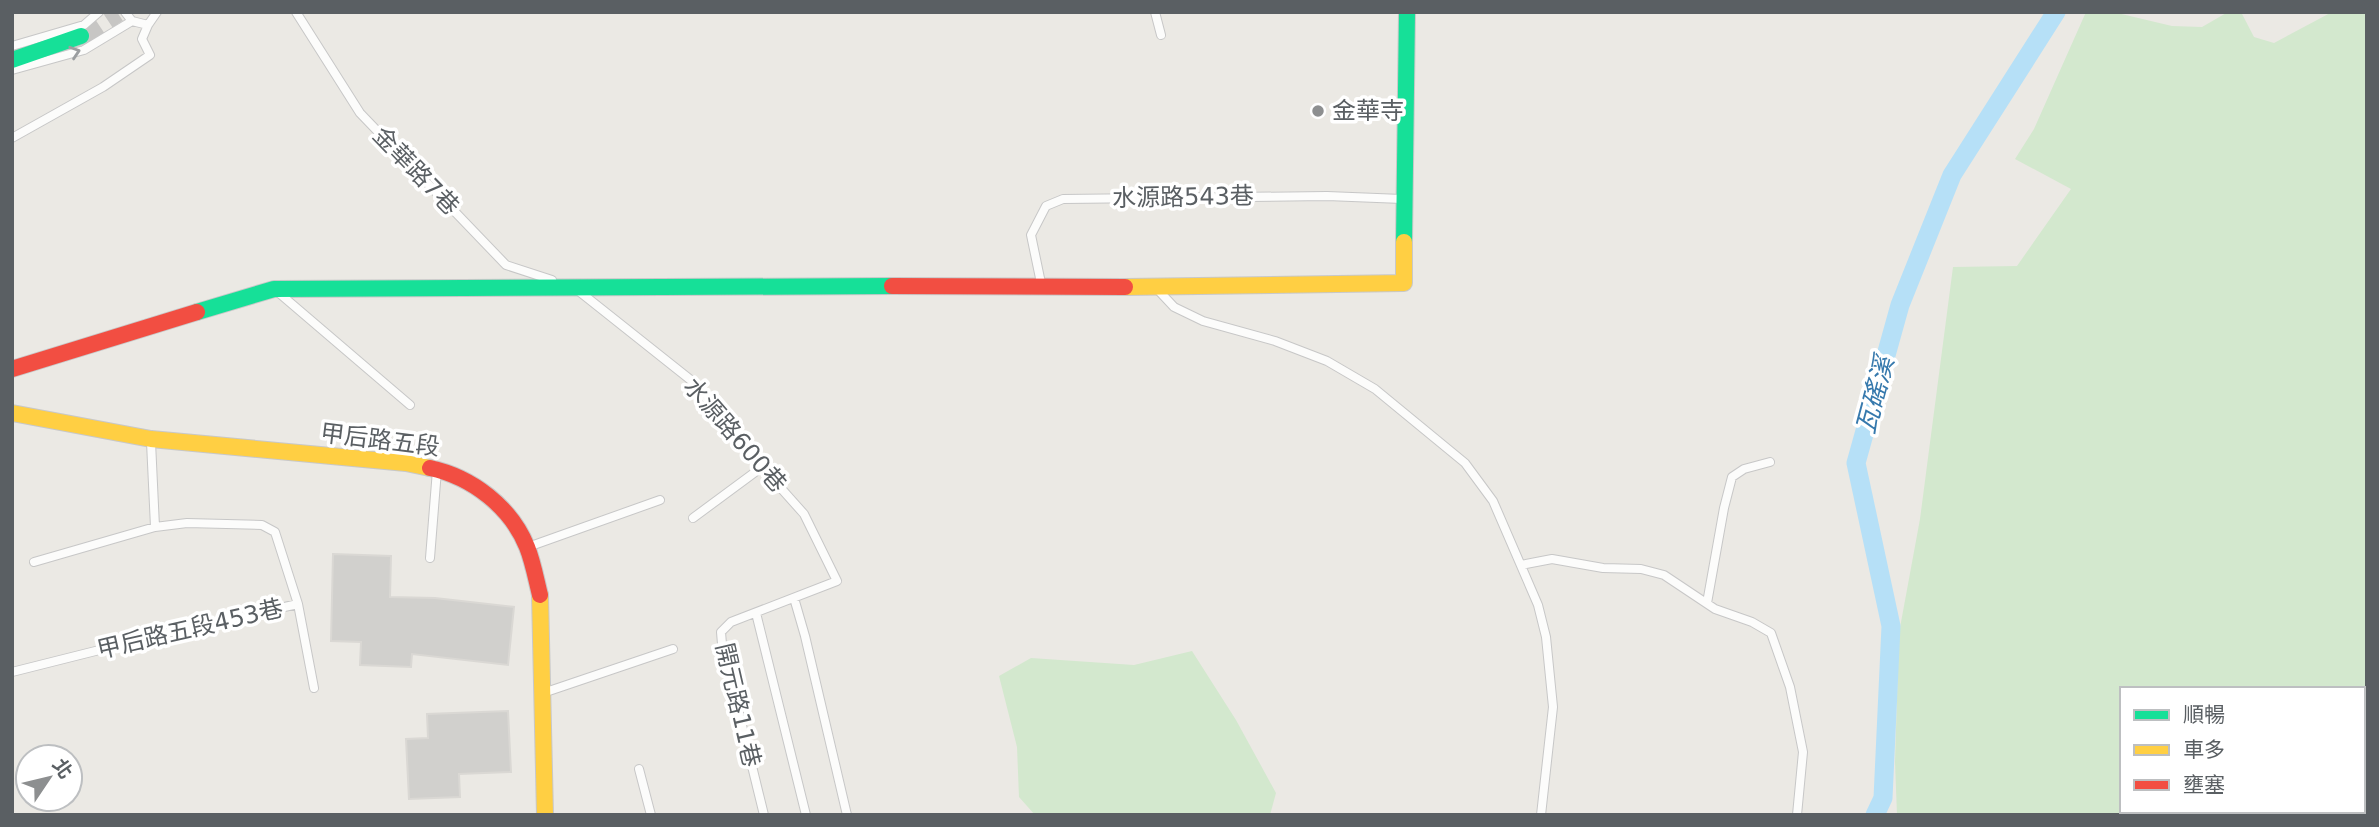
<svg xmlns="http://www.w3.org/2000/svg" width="2379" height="827" viewBox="0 0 2379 827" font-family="'DejaVu Sans','Noto Sans TC',sans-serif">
	<rect width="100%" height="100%" fill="#ebe9e4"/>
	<path fill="#d3e8ce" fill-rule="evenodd" d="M2086,12H2113L2172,26L2202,27L2228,12H2241L2254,37L2274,43L2332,12H2367V815H1897L1895,762L1899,633L1920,519L1953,267L2017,266L2071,189L2015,159L2034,129ZM2122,689H2363V811H2122Z
		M1192,651L1236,720L1276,793L1270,815H1035L1019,797L1017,747L999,676L1031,658L1134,665Z"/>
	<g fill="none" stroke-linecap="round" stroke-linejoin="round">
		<path stroke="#b6e0f7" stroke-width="19" d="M1875,815L1883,798L1891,626L1856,463L1900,305L1952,175L2056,12"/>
	</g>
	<path fill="#d1d0cd" stroke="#dad8d4" stroke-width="2" d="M333,554L391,556L390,597L435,598L514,607L508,665L412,654L411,667L360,665L361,642L331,641Z
		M508,711L511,772L459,774L460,797L409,799L406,739L428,738L427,714Z"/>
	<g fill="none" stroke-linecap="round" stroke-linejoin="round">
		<path stroke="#c7c6c4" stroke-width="21" stroke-dasharray="21 10" stroke-linecap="butt" d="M81,36L117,12"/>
		<defs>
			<path id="lane" d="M125,12L132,21L148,25L157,12
				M296,12L360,113L506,265L552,280
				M1155,12L1161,35
				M12,46L84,25L99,12
				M12,70L84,50L132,21
				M12,138L103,87L150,55L142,39L148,25
				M1041,283L1031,235L1046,206L1063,199L1327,196L1402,199
				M1159,291L1174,307L1203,321L1275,341L1327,361L1375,389L1465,463L1493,501L1538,605L1546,637L1553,707L1541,815
				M580,292L692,381L762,467L804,514L837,581L731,622L721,632L722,644L764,815
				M279,293L410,405
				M151,442L155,527
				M693,518L762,467
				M528,547L660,500
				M430,558L437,470
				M1521,565L1552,559L1603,568L1641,569L1664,575L1715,609L1752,622L1771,633L1790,687L1803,752L1797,815
				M794,598L805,636L847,815
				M1707,603L1724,508L1732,477L1744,469L1770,462
				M298,604L314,688
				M756,613L806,815
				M12,672L167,633L298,604L275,532L262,525L187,523L155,527L34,562
				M543,693L673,649
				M639,769L651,815"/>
			<path id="fast" d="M12,60L81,36
				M1404,242L1407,12
				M197,312L274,289L892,286"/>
			<path id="slow" d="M1125,287L1404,283V242
				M12,413L151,439L406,463L430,468
				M540,595L545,815"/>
			<path id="jam" d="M892,286L1125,287
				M12,369L197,312
				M430,468C472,477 511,507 527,547C533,562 536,579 540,595"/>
		</defs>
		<use href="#lane" stroke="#c7c7c7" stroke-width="10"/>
		<use href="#fast" stroke="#c8c8c8" stroke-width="18"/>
		<use href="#slow" stroke="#c8c8c8" stroke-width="18"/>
		<use href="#jam" stroke="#c8c8c8" stroke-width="18"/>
		<use href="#lane" stroke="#fcfcfb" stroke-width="8"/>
		<use href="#fast" stroke="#16e098" stroke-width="16"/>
		<use href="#slow" stroke="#ffcf43" stroke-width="16"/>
		<use href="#jam" stroke="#f24e42" stroke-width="16"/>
	</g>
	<defs><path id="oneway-chevron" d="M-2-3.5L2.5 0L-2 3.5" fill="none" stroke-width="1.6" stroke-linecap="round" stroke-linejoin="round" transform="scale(1.75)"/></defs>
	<use stroke="#9b9ea0" href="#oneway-chevron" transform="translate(75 52) rotate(-18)"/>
	<circle fill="#8d8f90" stroke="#fff" stroke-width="2.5" cx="1318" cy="111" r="7"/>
	<g text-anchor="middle" stroke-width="7" stroke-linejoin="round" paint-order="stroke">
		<g font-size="24" fill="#5a5f63" stroke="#fff" text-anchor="start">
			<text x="1332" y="119">金華寺</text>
		</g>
		<g font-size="24" fill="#5a5f63" stroke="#fff">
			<text transform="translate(416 171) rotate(46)" y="8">金華路7巷</text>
			<text transform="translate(1183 197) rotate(-1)" y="8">水源路543巷</text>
			<text transform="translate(735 435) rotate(49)" y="8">水源路600巷</text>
			<text transform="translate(380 440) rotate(7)" y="8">甲后路五段</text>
			<text transform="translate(190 629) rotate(-13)" y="8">甲后路五段453巷</text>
			<text transform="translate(738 705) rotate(77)" y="8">開元路11巷</text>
		</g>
		<g font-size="26" font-style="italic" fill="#3679ad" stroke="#fff">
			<text transform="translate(1875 395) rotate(-75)" y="9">瓦磘溪</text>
		</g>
	</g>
	<rect width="2379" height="827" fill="none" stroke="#5a5f63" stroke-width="28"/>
	<rect x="2120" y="687" width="245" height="126" fill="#ffffff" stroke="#bdbfc1" stroke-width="2"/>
	<rect x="2134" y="710" width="35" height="10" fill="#16e098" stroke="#bdbfc1" stroke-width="2"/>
	<text x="2183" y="722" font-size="21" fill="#5a5f63">順暢</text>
	<rect x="2134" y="745" width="35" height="10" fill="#ffcf43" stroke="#bdbfc1" stroke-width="2"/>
	<text x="2183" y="757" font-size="21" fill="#5a5f63">車多</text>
	<rect x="2134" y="780" width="35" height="10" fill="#f24e42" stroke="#bdbfc1" stroke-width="2"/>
	<text x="2183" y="792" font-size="21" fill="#5a5f63">壅塞</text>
	<g transform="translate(49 778) rotate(55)"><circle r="33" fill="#ffffff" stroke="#bdbfc1" stroke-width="2"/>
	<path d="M0-5L12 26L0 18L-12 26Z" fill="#8d8f90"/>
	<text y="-10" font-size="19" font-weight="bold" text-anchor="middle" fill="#5a5f63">北</text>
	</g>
</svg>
